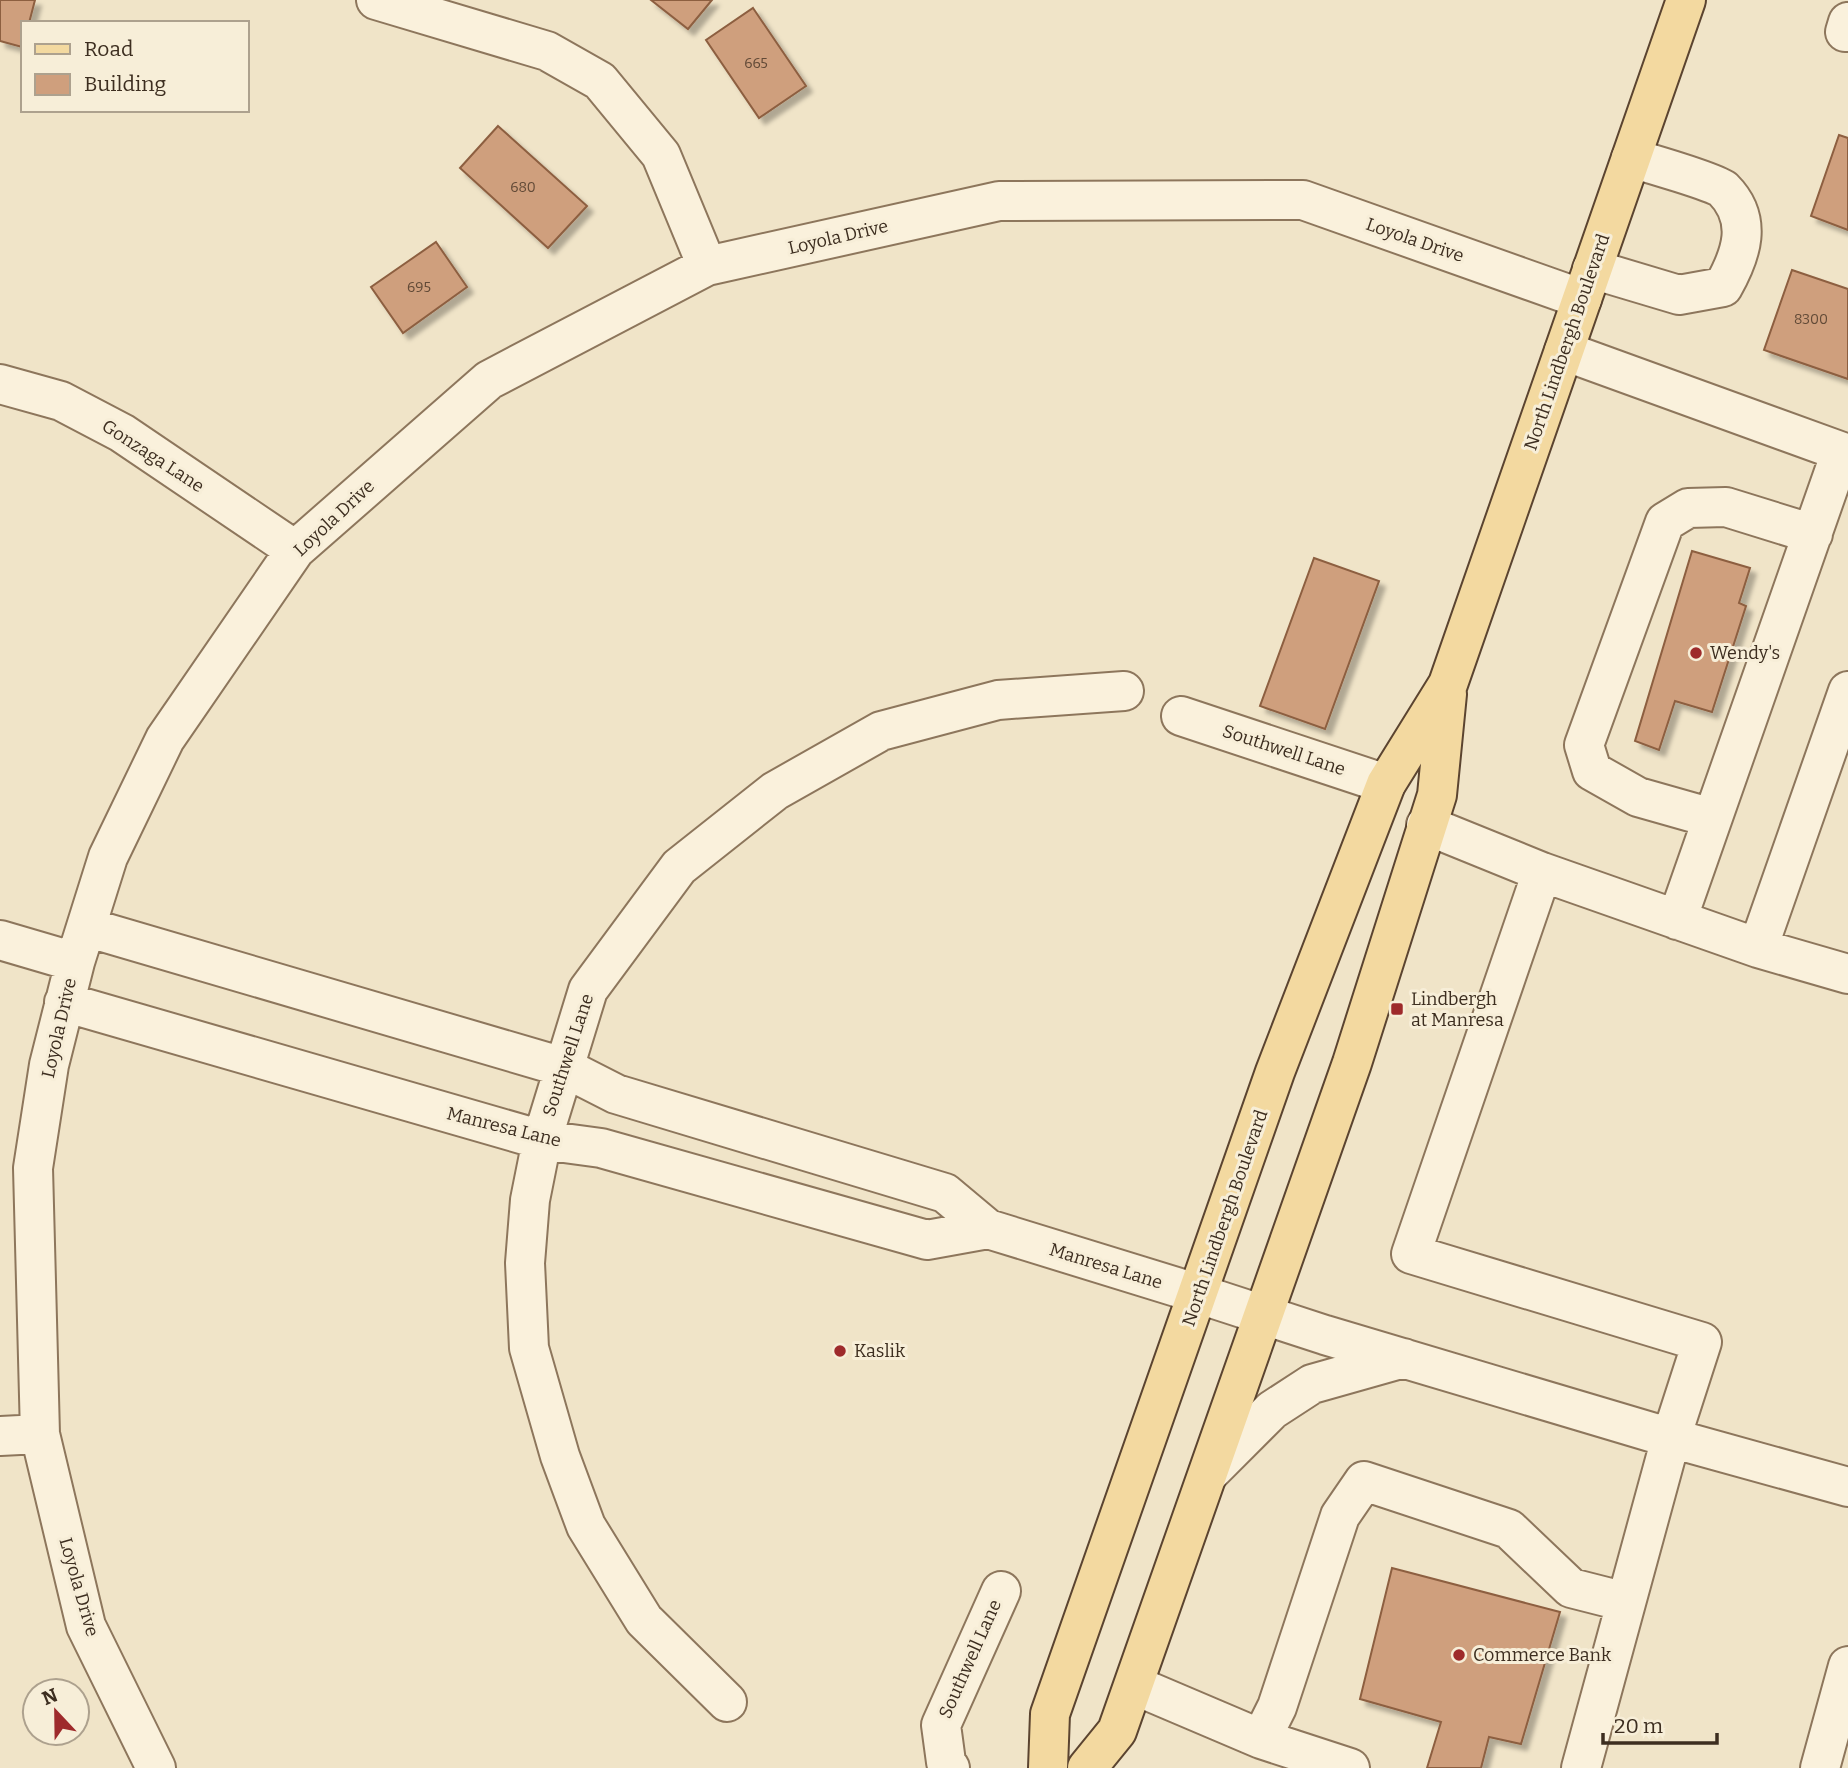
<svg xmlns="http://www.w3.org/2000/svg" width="1848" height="1768" viewBox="0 0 1848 1768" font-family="Bitter,serif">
	<defs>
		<filter id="shadow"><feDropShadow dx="6" dy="6" stdDeviation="2" flood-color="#0004"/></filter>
	</defs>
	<rect width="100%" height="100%" fill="#f0e4c8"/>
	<path fill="#cf9f7d" stroke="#8d5f41" stroke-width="2" filter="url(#shadow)" d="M0,0H35L29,23H23L22,47L0,41Z
		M651,0H712L688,29Z
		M753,8L806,86L759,118L706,40Z
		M498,126L587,206L548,248L460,168Z
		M1839,135L1848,138V230L1811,216Z
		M436,242L467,287L403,333L371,287Z
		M1792,270L1848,289V379L1764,350Z
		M1692,551L1750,568L1739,603L1746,606L1712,712L1675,701L1659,750L1635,741Z
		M1314,558L1379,581L1325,729L1260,706Z
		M1392,1568L1560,1612L1521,1744L1489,1737L1481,1768H1427L1441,1722L1360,1699Z"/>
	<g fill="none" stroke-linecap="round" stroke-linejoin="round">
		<defs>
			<path id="minor" d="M376,0L547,51L600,81L661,155L707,266
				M1848,22L1845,32H1848
				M1592,269L1679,295L1723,287C1741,255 1754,220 1723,189C1717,183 1645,162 1631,158
				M1564,351L1848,454
				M0,384L61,401L122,433L295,550
				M1181,716L1386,784
				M1712,818L1638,797L1592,771L1584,745L1665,522L1688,508L1726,507L1813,534
				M1426,825L1542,872L1411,1254L1702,1342L1671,1438L1581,1768
				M1542,872L1758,948L1848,974
				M1677,920L1841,452
				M86,927L563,1067L616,1094L945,1193L988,1229L1199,1294L1325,1335L1671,1438L1848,1487
				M0,940L75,962
				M1758,948L1848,691
				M64,1002L542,1140L601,1148L927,1240L988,1229
				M0,1436L40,1434
				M1209,1473L1272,1410L1312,1384L1404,1358
				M1134,1685L1261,1739L1350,1768
				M727,1702L644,1620L586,1526L560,1456L529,1348L525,1263L530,1200L542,1140L588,990L679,867L775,791L881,731L998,700L1124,691
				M1261,1739L1277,1707L1340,1516L1364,1481L1509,1529L1571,1588L1626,1602
				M156,1768L86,1626L40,1434L33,1168L49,1065L75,962L108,857L165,739L295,550L489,380L707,266L999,201L1303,200L1582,299
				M950,1768L946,1762L941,1725L1001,1591
				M1820,1768L1848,1666"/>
			<path id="major" d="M1048,1768L1050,1714L1275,1072L1386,784L1448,684L1686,0
				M1087,1768L1117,1731L1352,1063L1437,795L1447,694"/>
		</defs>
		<use href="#minor" stroke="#8d765c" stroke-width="42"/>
		<use href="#major" stroke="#5b4430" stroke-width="42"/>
		<use href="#minor" stroke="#faf1dc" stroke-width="38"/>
		<use href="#major" stroke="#f3d9a0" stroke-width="38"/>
	</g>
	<g fill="#9e2a2b" stroke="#f7eed8" stroke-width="2.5">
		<circle cx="1696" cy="653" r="7"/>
		<rect x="1390" y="1002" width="14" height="14" rx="3.5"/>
		<circle cx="840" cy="1351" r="7"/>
		<circle cx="1459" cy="1655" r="7"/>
	</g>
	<g text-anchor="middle" stroke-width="6" stroke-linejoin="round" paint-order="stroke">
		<g font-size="14" fill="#624a37">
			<text x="756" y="68">665</text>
			<text x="523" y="192">680</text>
			<text x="419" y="292">695</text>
			<text x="1811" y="324">8300</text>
		</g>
		<g font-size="18" fill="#3d2e20" stroke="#f7eed8">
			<text transform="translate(838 237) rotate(-13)" y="6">Loyola Drive</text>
			<text transform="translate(1415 240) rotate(19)" y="6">Loyola Drive</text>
			<text transform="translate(1567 342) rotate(-71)" y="6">North Lindbergh Boulevard</text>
			<text transform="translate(153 456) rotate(33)" y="6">Gonzaga Lane</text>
			<text transform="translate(334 518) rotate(-43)" y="6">Loyola Drive</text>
			<text transform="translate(1284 750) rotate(18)" y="6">Southwell Lane</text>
			<text transform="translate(59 1028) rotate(-77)" y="6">Loyola Drive</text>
			<text transform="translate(568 1055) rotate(-72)" y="6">Southwell Lane</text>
			<text transform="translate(504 1127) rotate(14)" y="6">Manresa Lane</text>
			<text transform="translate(1225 1218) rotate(-71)" y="6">North Lindbergh Boulevard</text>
			<text transform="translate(1106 1266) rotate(17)" y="6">Manresa Lane</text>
			<text transform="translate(79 1587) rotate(74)" y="6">Loyola Drive</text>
			<text transform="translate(970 1659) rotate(-66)" y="6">Southwell Lane</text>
		</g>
		<g font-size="18" fill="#3d2e20" stroke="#f7eed8" text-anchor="start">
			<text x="1710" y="659">Wendy's</text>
			<text x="1411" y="1005">Lindbergh<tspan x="1411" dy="21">at Manresa</tspan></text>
			<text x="854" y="1357">Kaslik</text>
			<text x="1473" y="1661">Commerce Bank</text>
		</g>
	</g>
	<rect x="21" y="21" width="228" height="91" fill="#f7eed8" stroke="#ada18e" stroke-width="2"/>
	<rect x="35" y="44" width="35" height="10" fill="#f3d9a0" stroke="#ada18e" stroke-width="2"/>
	<text x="84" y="56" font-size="21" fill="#3d2e20">Road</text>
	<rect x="35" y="74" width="35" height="21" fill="#cf9f7d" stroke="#ada18e" stroke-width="2"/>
	<text x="84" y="91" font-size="21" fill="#3d2e20">Building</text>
	<g transform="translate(56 1712) rotate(338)"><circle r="33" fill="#f7eed8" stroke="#ada18e" stroke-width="2"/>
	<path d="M0-5L12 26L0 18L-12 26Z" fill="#9e2a2b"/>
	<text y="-10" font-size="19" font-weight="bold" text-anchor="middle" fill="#3d2e20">N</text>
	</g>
	<path d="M1603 1733v10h114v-10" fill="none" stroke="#3d2e20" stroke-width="3.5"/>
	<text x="1614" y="1733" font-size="21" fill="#3d2e20" stroke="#f7eed8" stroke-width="5" paint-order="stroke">20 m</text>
</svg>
